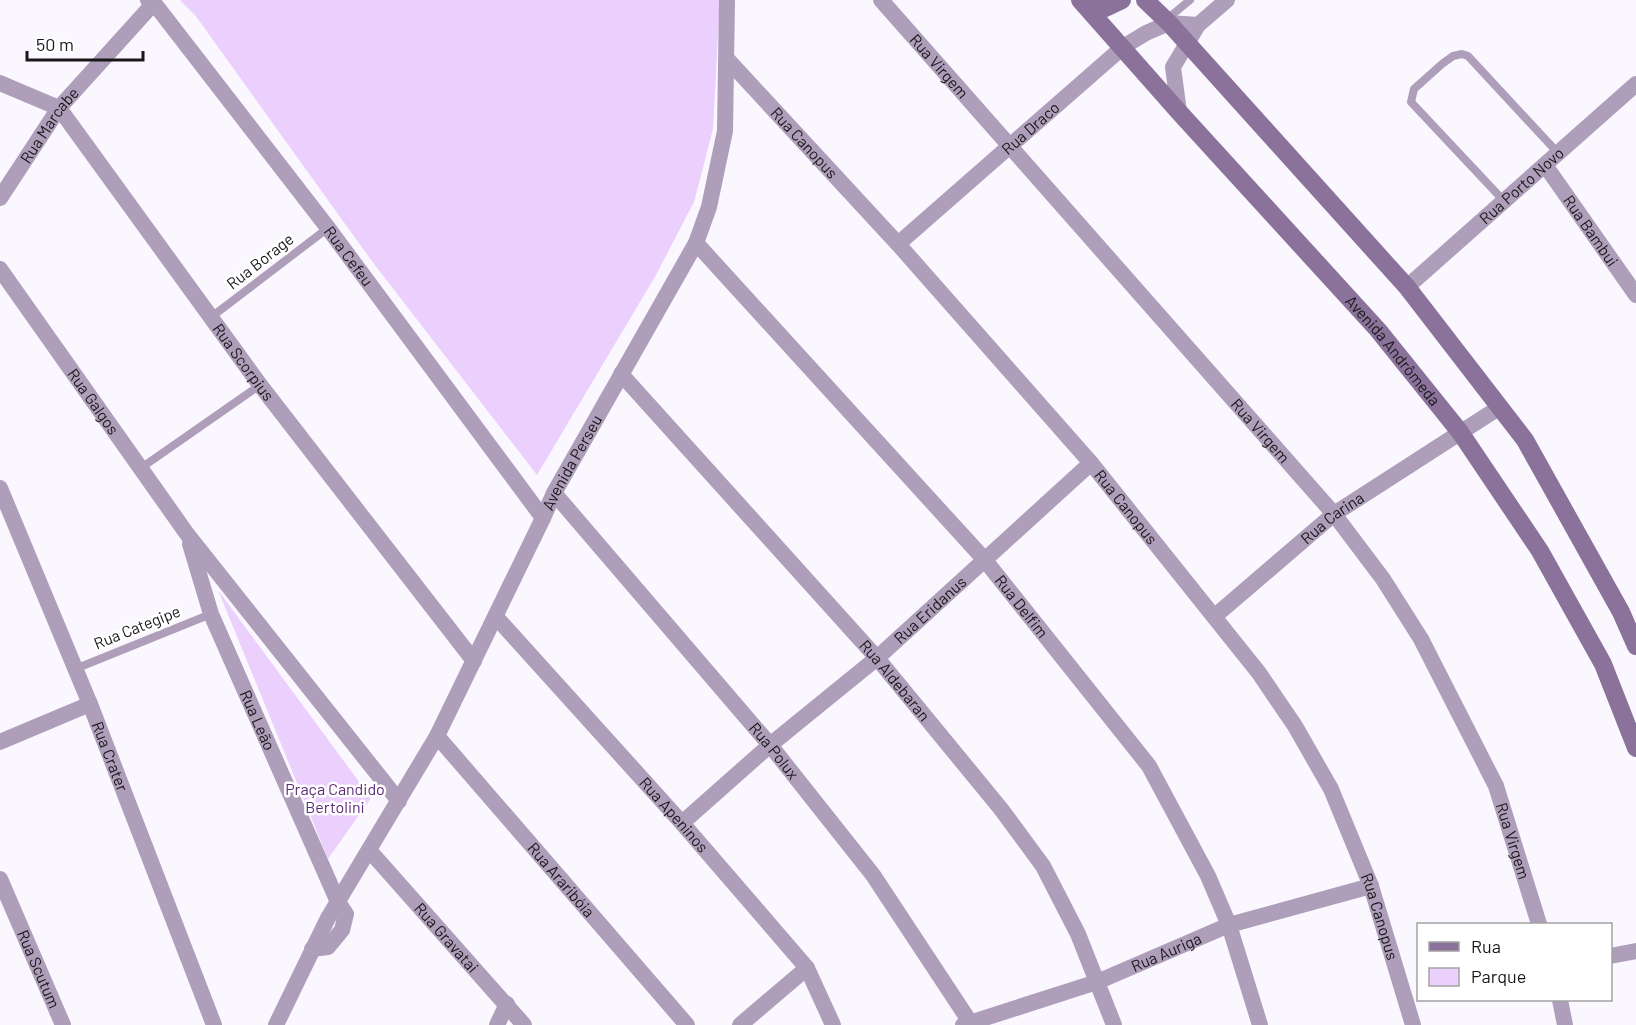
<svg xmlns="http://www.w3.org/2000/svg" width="1636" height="1025" viewBox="0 0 1636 1025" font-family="Barlow,sans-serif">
	<rect width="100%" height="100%" fill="#fbf7ff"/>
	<path fill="#ebd0fd" d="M180,0H720L713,129L694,202L656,275L537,475L371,260L195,15Z
		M218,590L371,798L328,859Z"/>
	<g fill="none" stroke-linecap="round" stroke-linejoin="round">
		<path stroke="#ae9eba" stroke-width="8" d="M1166,20L1190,0
			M1504,201L1411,102L1414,89L1442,64L1453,56L1462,54L1468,56L1558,153
			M210,318L328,228
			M141,468L260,385
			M75,669L211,614"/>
		<g stroke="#ae9eba" stroke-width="16">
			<path id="s1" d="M148,0L154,3L328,228L543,518"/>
			<path id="s2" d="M881,0L1334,514L1383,579L1421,639L1496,786L1539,924"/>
			<path id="s3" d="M727,59L898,244L1091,463L1259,673L1295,726L1331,789L1371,886L1413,1025"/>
			<path id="s4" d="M0,83L59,108L260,385L474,661"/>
			<path d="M1179,112L1173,67L1198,25L1227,0"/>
			<path id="s5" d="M1545,165L1636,295"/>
			<path id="s6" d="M0,198L59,108L154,3"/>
			<path id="s7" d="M696,243L984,559L1149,766L1208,876L1229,925L1260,1025"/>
			<path id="s8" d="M898,244L1123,47L1146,33L1169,23L1198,25"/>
			<path id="s9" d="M0,269L187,534L399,801"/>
			<path id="s10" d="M1407,287L1636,84"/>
			<path id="s11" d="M621,374L877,658L1001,809L1043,866L1078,934L1114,1025"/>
			<path id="s12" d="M0,488L90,704L214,1025"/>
			<path id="s13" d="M554,493L770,745L873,875L972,1025"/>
			<path id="s14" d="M190,544L211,614L338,902L346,914L342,930L328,947L312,949"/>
			<path id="s15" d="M1215,616L1334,514L1500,407"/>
			<path id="s16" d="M496,617L682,823L807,968L833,1025"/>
			<path id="s17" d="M437,736L687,1025"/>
			<path d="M0,742L90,704"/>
			<path id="s18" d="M682,823L770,745L877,658L1091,463"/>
			<path id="s19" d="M369,850L524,1025"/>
			<path id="s20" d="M0,879L63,1025"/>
			<path d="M1610,956L1636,951"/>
			<path d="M1560,1000L1565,1025"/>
			<path id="s21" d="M276,1025L328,918L437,736L543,518L554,493L696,243L709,207L725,131L727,0"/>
			<path d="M497,1025L507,1004"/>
			<path d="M740,1025L807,968"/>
			<path id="s22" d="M963,1025L1097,982L1229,925L1371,886"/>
		</g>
		<g stroke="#8a729a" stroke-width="18">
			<path id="s23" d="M1080,0L1179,112L1378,330L1460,432L1540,551L1603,664L1636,748"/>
			<path d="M1145,0L1169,23L1407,287L1525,440L1621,612L1636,646"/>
			<path d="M1085,5L1105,8L1122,0"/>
		</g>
	</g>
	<g text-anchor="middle" stroke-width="5" stroke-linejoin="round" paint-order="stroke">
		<g font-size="16" fill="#19171a" stroke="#fff">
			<text dy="6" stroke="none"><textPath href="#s2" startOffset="88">Rua Virgem</textPath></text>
			<text dy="6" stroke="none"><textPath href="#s6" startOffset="88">Rua Marcabe</textPath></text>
			<text dy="6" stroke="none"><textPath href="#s8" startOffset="176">Rua Draco</textPath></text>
			<text dy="6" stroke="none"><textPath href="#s3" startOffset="114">Rua Canopus</textPath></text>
			<text dy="6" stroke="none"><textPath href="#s10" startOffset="153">Rua Porto Novo</textPath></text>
			<text dy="6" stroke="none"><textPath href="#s5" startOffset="80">Rua Bambui</textPath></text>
			<text dy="6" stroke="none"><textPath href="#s1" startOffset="326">Rua Cefeu</textPath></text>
			<text transform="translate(260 261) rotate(-38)" y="6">Rua Borage</text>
			<text dy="6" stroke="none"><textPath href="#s23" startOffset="470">Avenida Andrômeda</textPath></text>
			<text dy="6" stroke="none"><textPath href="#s4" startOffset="378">Rua Scorpius</textPath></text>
			<text dy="6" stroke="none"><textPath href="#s9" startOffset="162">Rua Galgos</textPath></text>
			<text dy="6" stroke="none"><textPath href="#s2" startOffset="574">Rua Virgem</textPath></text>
			<text dy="6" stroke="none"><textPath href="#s21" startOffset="636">Avenida Perseu</textPath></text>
			<text dy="6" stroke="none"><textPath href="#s3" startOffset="600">Rua Canopus</textPath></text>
			<text dy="6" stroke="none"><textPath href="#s15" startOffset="153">Rua Carina</textPath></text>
			<text dy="6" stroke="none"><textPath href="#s7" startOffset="488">Rua Delfim</textPath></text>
			<text dy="6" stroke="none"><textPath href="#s18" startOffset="327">Rua Eridanus</textPath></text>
			<text transform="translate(137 627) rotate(-22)" y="6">Rua Categipe</text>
			<text dy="6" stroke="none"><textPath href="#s11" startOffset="411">Rua Aldebaran</textPath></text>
			<text dy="6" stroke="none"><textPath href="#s14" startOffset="189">Rua Leão</textPath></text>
			<text dy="6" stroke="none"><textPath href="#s13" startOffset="339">Rua Polux</textPath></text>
			<text dy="6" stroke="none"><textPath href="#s12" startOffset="290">Rua Crater</textPath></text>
			<text dy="6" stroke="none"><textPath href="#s16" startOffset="266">Rua Apeninos</textPath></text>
			<text dy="6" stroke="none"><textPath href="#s2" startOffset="1060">Rua Virgem</textPath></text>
			<text dy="6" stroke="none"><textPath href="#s17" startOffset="190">Rua Araribóia</textPath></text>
			<text dy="6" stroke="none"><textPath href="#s3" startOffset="1086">Rua Canopus</textPath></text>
			<text dy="6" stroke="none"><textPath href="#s19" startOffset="117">Rua Gravatai</textPath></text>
			<text dy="6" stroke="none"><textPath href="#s22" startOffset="216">Rua Auriga</textPath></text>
			<text dy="6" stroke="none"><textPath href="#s20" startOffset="98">Rua Scutum</textPath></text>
		</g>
		<g font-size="16" fill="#5d2c77" stroke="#fff">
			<text x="335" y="795">Praça Candido<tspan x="335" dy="18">Bertolini</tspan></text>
		</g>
	</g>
	<rect x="1417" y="923" width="195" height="78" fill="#ffffff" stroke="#a3a2a3" stroke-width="1.5"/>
	<rect x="1429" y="942" width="30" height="9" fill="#8a729a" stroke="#a3a2a3" stroke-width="1.5"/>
	<text x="1471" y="953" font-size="18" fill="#19171a">Rua</text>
	<rect x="1429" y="968" width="30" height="18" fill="#ebd0fd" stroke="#a3a2a3" stroke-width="1.5"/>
	<text x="1471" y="983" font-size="18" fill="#19171a">Parque</text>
	<path d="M27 51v9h116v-9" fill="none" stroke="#19171a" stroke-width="3"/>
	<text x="36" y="51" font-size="18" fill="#19171a" stroke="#ffffff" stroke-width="4.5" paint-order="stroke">50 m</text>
</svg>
